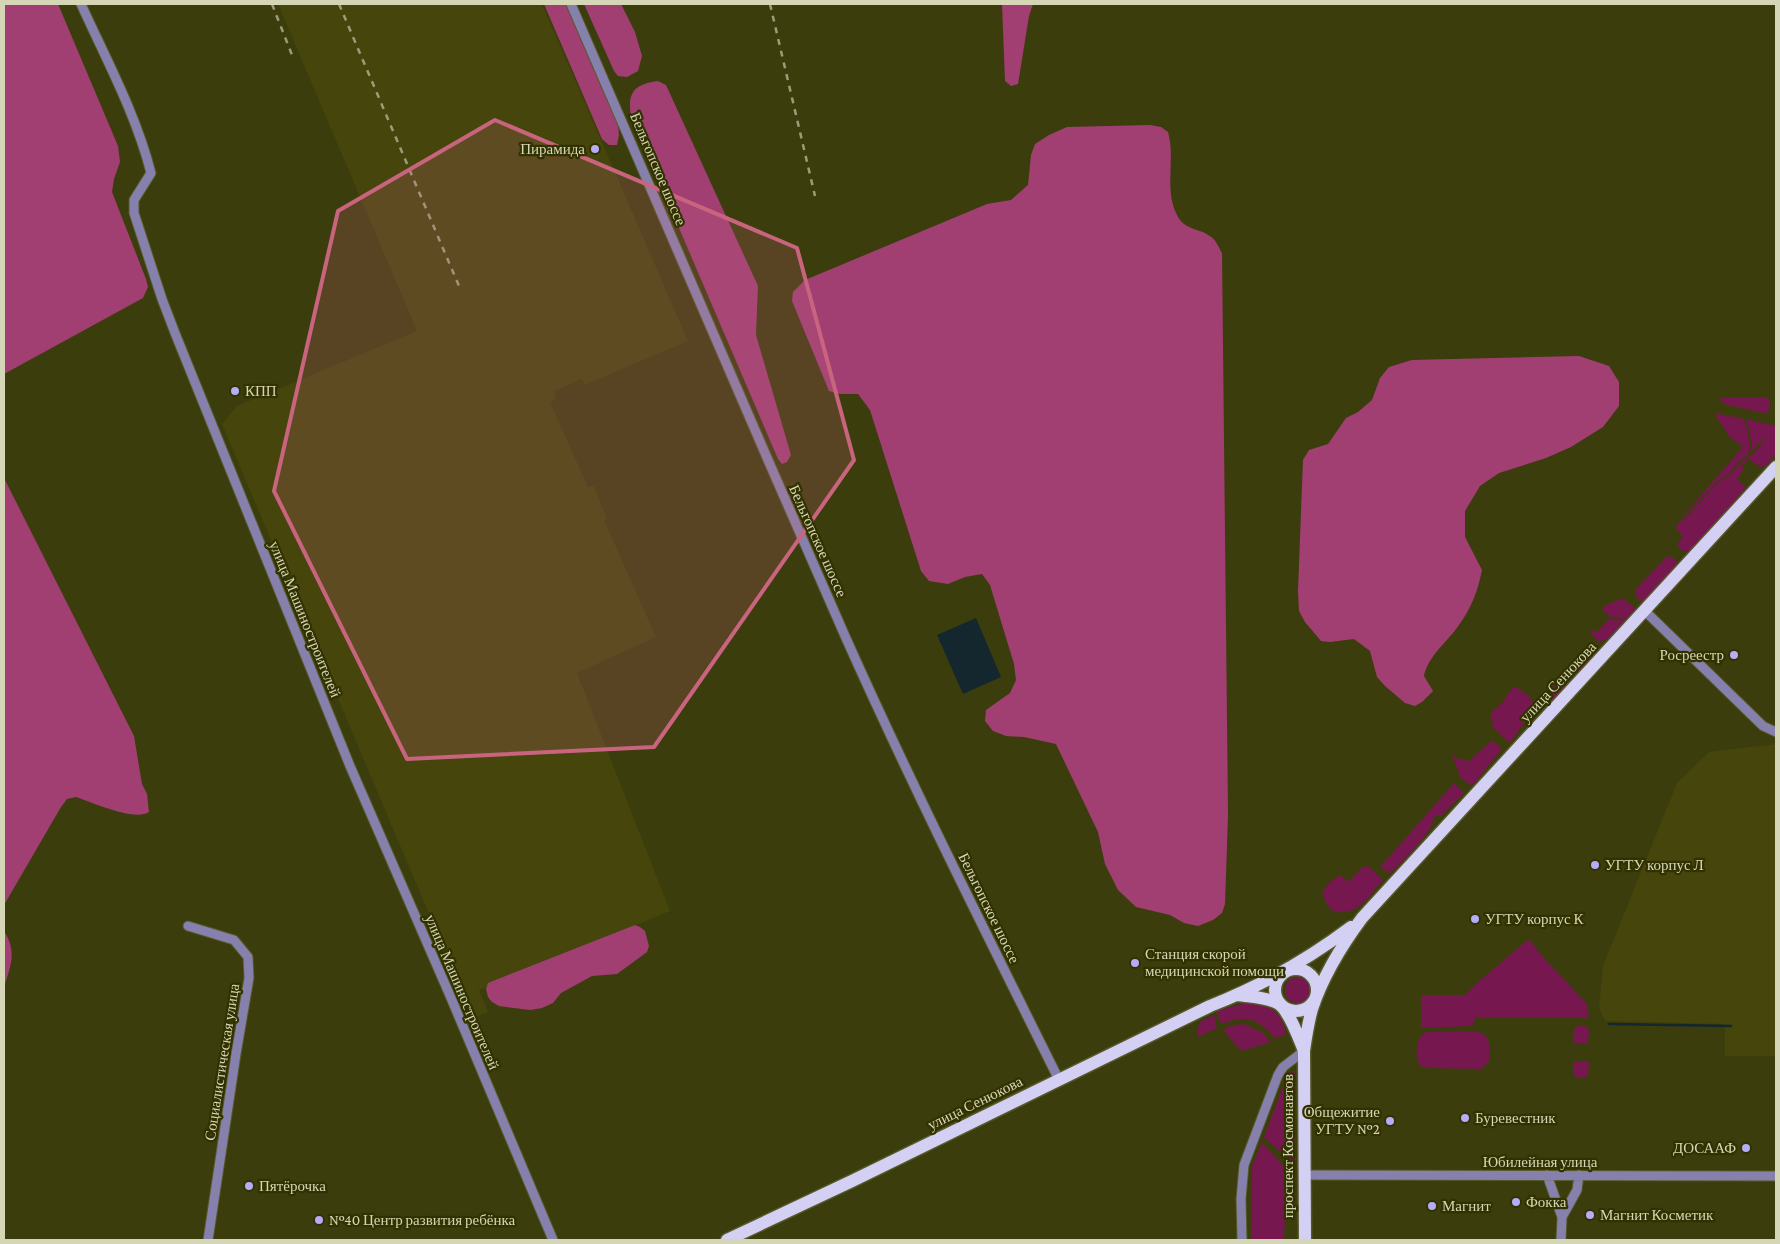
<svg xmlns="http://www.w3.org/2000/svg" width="1780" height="1244" viewBox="0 0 1780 1244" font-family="'Crimson Pro',serif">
	<rect width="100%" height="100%" fill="#3c3d0c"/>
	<path fill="#45450c" d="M278,4H542L688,341L585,385L582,379L554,391L556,399L550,402L588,487L594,486L607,519L604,520L656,637L577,673L670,911L479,990L488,1012L473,1018L222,424L237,406L417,331Z
		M1776,744V1056H1725V1024L1605,1021L1599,1008L1603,966L1677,783L1709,752Z"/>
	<path fill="#76184f" d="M1723,397H1766L1770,401V409L1767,412L1764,413L1728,405L1721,402L1720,399Z
		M1714,413L1744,419L1750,441L1748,455L1739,461L1729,474L1718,481L1684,517L1677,523L1743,447L1729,436Z
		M1746,419L1776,426V454L1767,465L1760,467L1750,460V456L1756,451L1767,435L1750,453L1752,442Z
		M1748,457V460L1741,466L1744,469L1737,479L1746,488L1689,552L1681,550L1677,544L1683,537L1676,528L1677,524L1686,518L1710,491L1719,482L1730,475L1740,463Z
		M1667,556L1676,559L1677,566L1644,601L1638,600L1635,592L1637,588Z
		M1623,598L1636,609L1626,619L1610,617L1602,609L1606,605Z
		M1609,619L1625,620C1618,629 1610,642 1598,641L1592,635L1591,629L1596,633Z
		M1587,650L1590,654V661L1578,674L1571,668Z
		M1567,672L1574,679C1566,688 1556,706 1543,698Z
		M1513,687C1519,687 1534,698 1533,705C1532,711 1515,738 1510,742L1507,741L1492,726L1493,723L1490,716L1493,711L1502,703Z
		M1491,741H1493L1500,747L1501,750L1474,784L1470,785L1460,777L1452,754L1459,759H1464L1468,762Z
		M1454,783L1464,793L1441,816H1436L1433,819C1434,832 1401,862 1391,873L1382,869L1381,866Z
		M1368,866L1383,880C1372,892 1361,911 1345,912C1330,914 1327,906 1322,892L1330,882L1340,875L1349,882L1362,867Z
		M1529,939L1544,958L1587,1004L1589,1018H1476L1472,1026L1421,1028V995H1465L1478,982Z
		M1285 990a13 13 0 1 1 26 0a13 13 0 1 1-26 0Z
		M1242,1004C1267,1003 1282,1009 1286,1035L1274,1038C1258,1017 1245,1015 1221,1024L1216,1011Z
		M1214,1015L1217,1028L1198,1037V1027L1201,1021Z
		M1243,1024L1262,1032L1271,1042L1241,1051L1223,1030L1230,1026Z
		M1577,1026H1586L1589,1030L1588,1043H1574V1030Z
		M1426,1032H1479C1492,1036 1489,1049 1489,1061L1482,1069L1427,1068C1423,1067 1419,1065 1418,1061C1415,1051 1417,1036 1426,1032Z
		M1574,1061L1589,1062L1588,1075L1585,1078H1577L1574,1074Z
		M1291,1071L1295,1072L1296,1164H1293L1264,1137L1288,1073Z
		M1262,1142L1287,1170L1284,1240H1251L1252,1166Z"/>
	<path fill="#a13f73" d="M4,4H58L118,146L120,162L114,179L112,192L146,279L148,287L143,298L4,374Z
		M544,4H566L618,124L619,135L617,145H609L602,139Z
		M584,4H621L635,32L642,56L638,71L627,77L618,76L614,71Z
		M1002,4H1033L1029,16L1018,84L1011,86L1005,81Z
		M658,81L666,85L758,286L756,335L791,455L787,462L782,464L778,459L631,116C627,93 634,84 658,81Z
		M1150,125L1161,127L1168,132C1176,160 1163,190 1178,217C1186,231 1201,228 1211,237C1216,240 1219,248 1222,253L1228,815L1225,904L1222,913L1213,920L1198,926L1184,923L1170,915L1136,907L1118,890L1105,864L1098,832L1056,744L1024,737L1006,736L993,731L985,721L986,710L1010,693L1016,680L1014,664L990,585L982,574L965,577L948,584L929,581L921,571L870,410L858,394H840L829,391L792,301L793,292L805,280L987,204L1011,200L1028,185L1031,155L1035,144L1049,135L1067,127Z
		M1579,356L1609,366L1619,382V406L1603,427L1571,447L1546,458L1499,473L1480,486L1465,511V537L1482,570C1478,590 1472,607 1459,625C1448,641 1428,656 1424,676L1433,691L1422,702L1415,706L1405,703L1385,686L1377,677L1370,651L1354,639L1330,642L1321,641L1305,622L1299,611L1298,591L1303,460L1309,450L1328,444L1346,418L1358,412L1372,400L1380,378L1389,367L1412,360Z
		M4,478L134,736L142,784L147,794L149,812C135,822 92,802 76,797L67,799L61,807L4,905Z
		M635,925L640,927L645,931L649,946L647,952L617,974L592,976L561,993L553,1003L542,1008L530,1010L499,1006L492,1002L488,997L486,989L488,983Z
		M4,931C17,951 11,966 4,987Z"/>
	<path fill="#14262e" d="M976,618L1001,677L963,694L937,635Z"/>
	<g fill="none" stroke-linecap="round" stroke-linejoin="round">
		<path stroke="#14262e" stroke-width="2.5" d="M1609,1024L1731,1026"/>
		<defs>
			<path id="minor" d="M81,4C106,59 136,114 151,173L134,200V213L162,299L175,333L350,766L451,998L553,1240
				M571,4C663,214 752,426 845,636C912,786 986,933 1059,1080
				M1645,611L1763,726L1776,732
				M188,926L234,940L248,957L249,978L236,1054L208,1240
				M1305,1175L1776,1176
				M1547,1175L1562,1217L1561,1240
				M1562,1217L1577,1190L1579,1175
				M1242,1240L1241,1199L1244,1165L1278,1075L1283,1067L1304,1051"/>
			<path id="major" d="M1275 990a21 21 0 1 1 42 0a21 21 0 1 1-42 0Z
				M1238,995C1251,997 1266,997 1277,1003C1289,1009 1299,1039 1304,1051
				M727,1240L852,1181L1210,1006C1261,986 1307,960 1351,927
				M1305,1240L1304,1051C1306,1037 1308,1023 1312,1009C1323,976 1342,945 1362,918L1776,467"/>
		</defs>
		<use href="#minor" stroke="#57592b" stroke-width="11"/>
		<use href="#major" stroke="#57592b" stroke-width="15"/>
		<use href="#minor" stroke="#8681ac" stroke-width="9"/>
		<use href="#major" stroke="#d3d0f3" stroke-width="12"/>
		<path stroke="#9c9d77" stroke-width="2.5" stroke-dasharray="6 6" stroke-linecap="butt" d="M272,4L292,55
			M339,4L459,286
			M770,4L815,196"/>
	</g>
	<path fill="#c9647f" fill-opacity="0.2" stroke="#c9647f" stroke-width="4" stroke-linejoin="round" d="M495,120L797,248L854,460L654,747L407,759L274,491L338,211Z"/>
	<g fill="#b6acf8" stroke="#323200" stroke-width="2">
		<circle cx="595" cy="149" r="5"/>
		<circle cx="235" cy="391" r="5"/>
		<circle cx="1734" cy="655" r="5"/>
		<circle cx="1595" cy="865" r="5"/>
		<circle cx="1475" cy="919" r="5"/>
		<circle cx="1135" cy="963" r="5"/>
		<circle cx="1465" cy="1118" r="5"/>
		<circle cx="1390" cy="1121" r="5"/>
		<circle cx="1746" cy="1148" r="5"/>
		<circle cx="249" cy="1186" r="5"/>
		<circle cx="1516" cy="1202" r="5"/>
		<circle cx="1432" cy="1206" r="5"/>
		<circle cx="1590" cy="1215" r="5"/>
		<circle cx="319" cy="1220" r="5"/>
	</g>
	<g text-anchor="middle" stroke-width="4.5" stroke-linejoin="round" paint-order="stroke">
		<g font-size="15" fill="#d4d6b6" stroke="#323200" text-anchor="start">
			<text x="585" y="154" text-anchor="end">Пирамида</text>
			<text x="245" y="396">КПП</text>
			<text x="1724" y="660" text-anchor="end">Росреестр</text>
			<text x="1605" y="870">УГТУ корпус Л</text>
			<text x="1485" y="924">УГТУ корпус К</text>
			<text x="1145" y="959">Станция скорой<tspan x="1145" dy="17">медицинской помощи</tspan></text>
			<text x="1380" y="1117" text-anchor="end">Общежитие<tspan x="1380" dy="17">УГТУ №2</tspan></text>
			<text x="1475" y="1123">Буревестник</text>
			<text x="1736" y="1153" text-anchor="end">ДОСААФ</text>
			<text x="259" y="1191">Пятёрочка</text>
			<text x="1526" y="1207">Фокка</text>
			<text x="1442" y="1211">Магнит</text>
			<text x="1600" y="1220">Магнит Косметик</text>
			<text x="329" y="1225">№40 Центр развития ребёнка</text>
		</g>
		<g font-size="15" fill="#d4d6b6" stroke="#323200">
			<text transform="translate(658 169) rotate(67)" y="5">Бельгопское шоссе</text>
			<text transform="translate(818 541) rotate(66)" y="5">Бельгопское шоссе</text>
			<text transform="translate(305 619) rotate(68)" y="5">улица Машиностроителей</text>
			<text transform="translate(1558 682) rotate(-47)" y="5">улица Сенюкова</text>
			<text transform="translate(989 908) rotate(64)" y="5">Бельгопское шоссе</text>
			<text transform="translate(462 992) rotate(67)" y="5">улица Машиностроителей</text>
			<text transform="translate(222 1062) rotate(-81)" y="5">Социалистическая улица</text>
			<text transform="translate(975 1103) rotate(-26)" y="5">улица Сенюкова</text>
			<text transform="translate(1288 1146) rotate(-90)" y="5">проспект Космонавтов</text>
			<text x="1540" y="1167">Юбилейная улица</text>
		</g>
	</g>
	<rect width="1780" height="1244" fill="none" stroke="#d4d6b6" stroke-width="10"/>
</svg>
